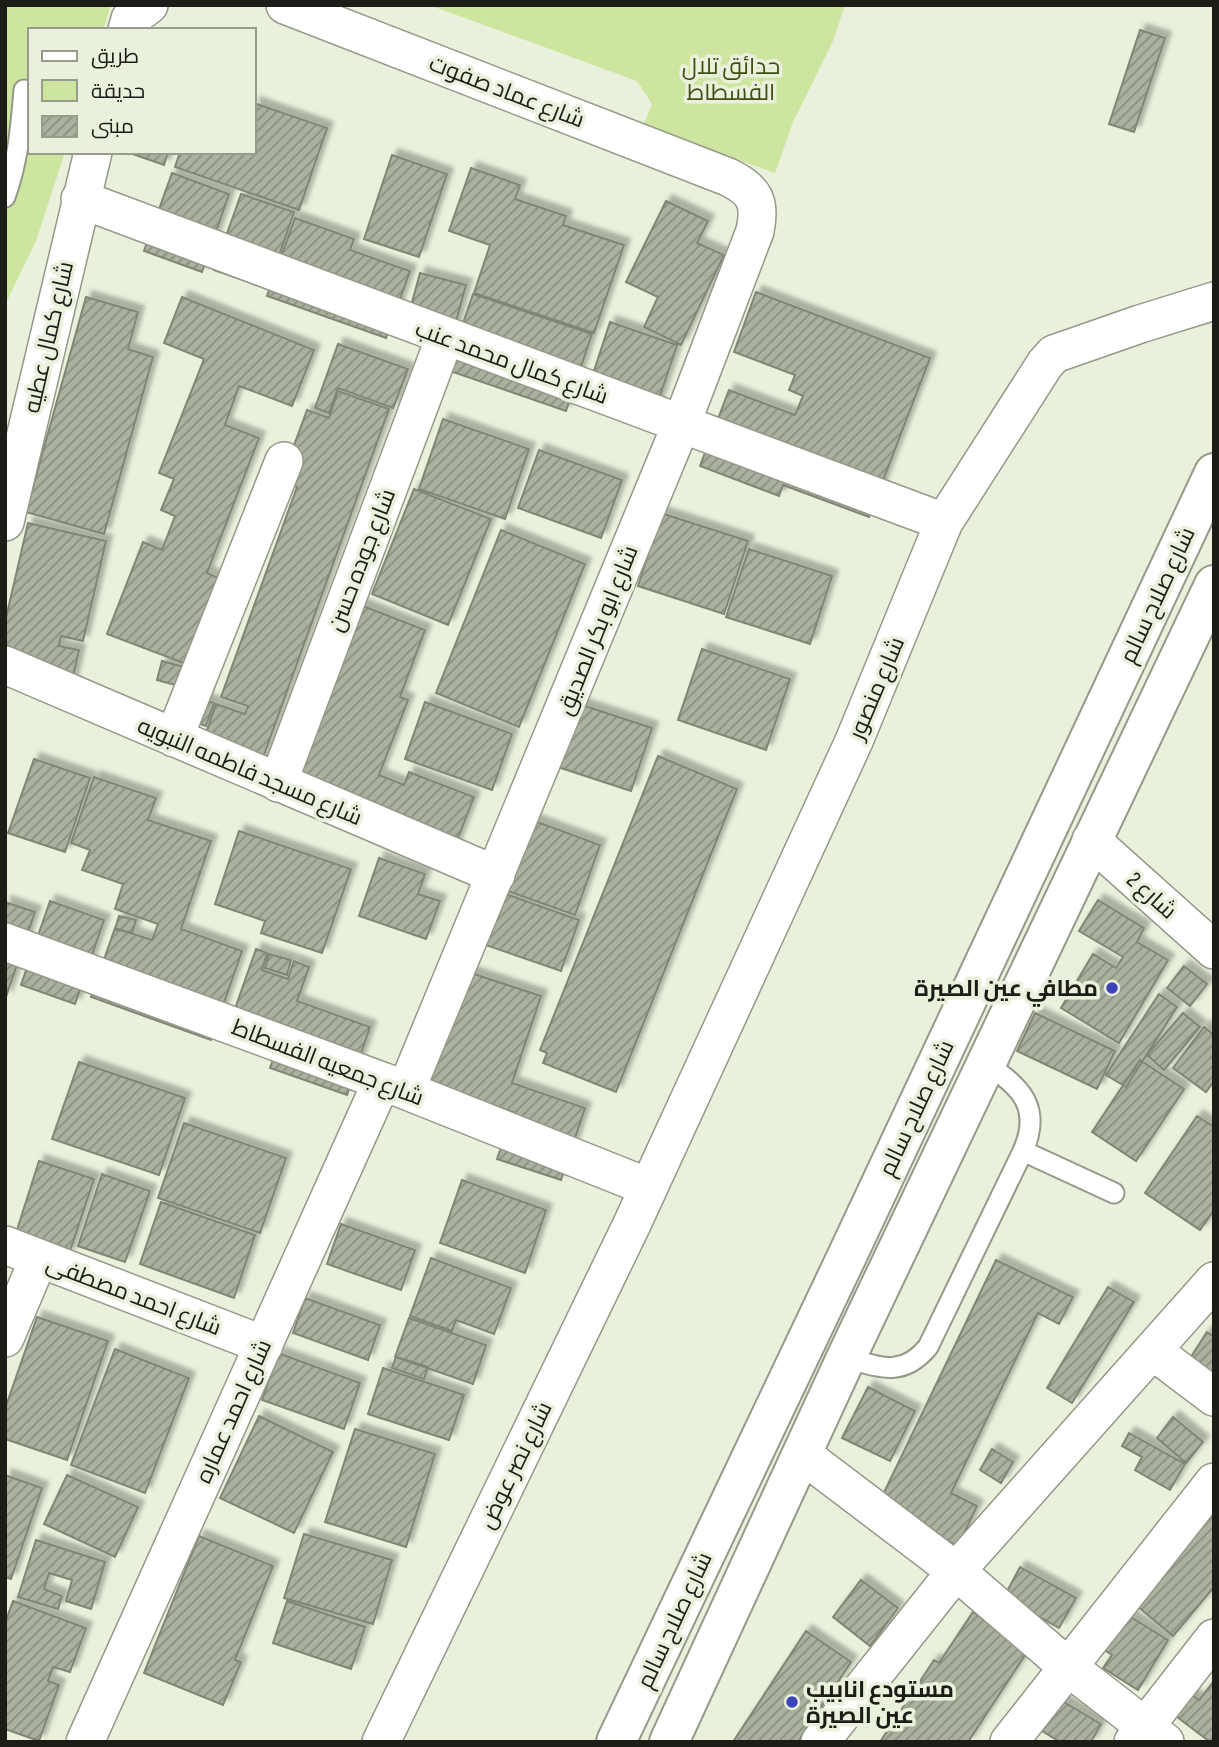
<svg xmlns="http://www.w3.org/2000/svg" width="1219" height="1747" viewBox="0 0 1219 1747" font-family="'Sofia Sans Condensed',Cairo,sans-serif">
	<defs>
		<pattern id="building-hatch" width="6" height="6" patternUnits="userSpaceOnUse" patternTransform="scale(1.75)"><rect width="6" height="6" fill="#aab19e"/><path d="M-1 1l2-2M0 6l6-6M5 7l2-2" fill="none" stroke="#8a8f80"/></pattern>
		<filter id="shadow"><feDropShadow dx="6" dy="-6" stdDeviation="2" flood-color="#0004"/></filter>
	</defs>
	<rect width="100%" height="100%" fill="#e9f0dc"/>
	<path fill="#cee5a0" d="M5,5H111L103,30H30V152H65L36,241L5,305Z
		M429,5H845L833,41L793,122L775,173L643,126L652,104L637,81Z"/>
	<path fill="url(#building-hatch)" stroke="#808675" stroke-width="2" filter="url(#shadow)" d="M1140,30L1165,38L1134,132L1109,124Z
		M254,103L327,128L299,210L175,167L180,152H254Z
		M127,152H168L164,165Z
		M392,155L447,174L419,257L364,239Z
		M471,168L520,185L515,199L566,216L563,225L624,245L594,333L474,293L490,245L449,231Z
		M172,173L229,194L202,272L144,251Z
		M241,194L294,212L268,288L214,270Z
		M666,201L708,221L697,243L724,255L681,345L644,327L658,297L626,282Z
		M295,218L354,239L350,250L410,271L386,338L267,296Z
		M420,273L466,285L449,347L403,335Z
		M756,292L930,358L869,517L783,485L779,496L700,466L729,390L795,415L803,396L789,390L795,375L734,352Z
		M473,294L592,334L566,411L447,370Z
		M86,297L138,312L128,349L153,357L104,534L26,512Z
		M182,297L314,350L292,406L239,386L225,425L259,438L207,573L227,582L194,667L107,634L143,542L162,550L175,516L161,510L174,479L159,473L204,359L164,343Z
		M610,322L677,345L654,414L587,392Z
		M338,344L408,369L393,408L338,388L329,413L315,408Z
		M338,391L389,409L261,763L203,742L216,704L245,714L248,706L221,697L297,487L281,481L307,410L329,418Z
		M443,419L529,449L505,519L419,489Z
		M539,450L622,480L601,538L518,508Z
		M414,489L491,519L448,625L372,594Z
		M661,513L748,541L724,614L638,586Z
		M28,523L106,541L83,641L61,636L59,646L79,650L69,695L5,666V622Z
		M501,530L585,564L519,727L436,693Z
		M749,549L832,576L810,644L726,617Z
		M358,604L425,630L400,697L408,700L379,775L404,785L409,772L474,797L449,861L283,797Z
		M702,649L790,679L766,750L678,720Z
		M162,661L184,667L179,686L157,680Z
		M200,698L214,703L206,726L192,721Z
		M425,702L512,734L492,790L405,759Z
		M576,703L652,728L631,791L555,766Z
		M658,756L737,789L616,1092L543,1063L547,1053L540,1050Z
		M34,759L90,778L65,852L8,833Z
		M94,777L156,798L148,820L211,841L181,929L242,951L211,1040L91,997L115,928L152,940L158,924L115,909L123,884L82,870L90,850L71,843Z
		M524,817L600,845L575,915L499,888Z
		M239,831L351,869L322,953L261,933L265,921L215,904Z
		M379,858L425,874L418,894L440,901L426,939L359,916Z
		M492,889L579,920L561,971L474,941Z
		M1098,900L1144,928L1137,942L1168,960L1119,1043L1061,1008L1093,954L1116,968L1123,957L1079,931Z
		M50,901L104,920L75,1004L21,985Z
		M5,902L35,912L6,997L5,996Z
		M119,916L136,920L132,933L115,929Z
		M256,949L267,953L262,970L288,979L294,961L309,967L297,1001L370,1027L347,1095L270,1068L280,1040L230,1023Z
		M269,954L291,960L287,975L265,968Z
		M1184,966L1207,984L1190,1006L1167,988Z
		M456,968L541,996L512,1083L585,1108L561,1180L497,1159L513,1112L415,1079Z
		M1159,994L1177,1007L1126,1087L1106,1075Z
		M1035,1013L1115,1051L1097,1089L1017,1051Z
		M1183,1013L1200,1027L1164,1070L1147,1055Z
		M1204,1027L1214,1035V1081L1206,1092L1173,1068Z
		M1140,1060L1184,1089L1136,1161L1092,1132Z
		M79,1062L185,1098L159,1175L52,1139Z
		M1197,1116L1214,1127V1210L1200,1230L1145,1193Z
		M184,1123L286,1158L260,1233L158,1198Z
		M39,1161L94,1179L69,1254L15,1236Z
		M102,1174L150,1191L125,1262L78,1246Z
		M462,1180L546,1210L525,1273L440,1243Z
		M161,1202L255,1235L234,1298L140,1264Z
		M341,1224L415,1250L401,1290L327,1264Z
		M431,1258L511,1288L494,1334L456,1320L452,1331L410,1316Z
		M996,1260L1073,1297L1059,1324L1038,1313L951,1493L977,1506L958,1546L877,1507Z
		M1108,1287L1134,1302L1072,1403L1047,1388Z
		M305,1298L380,1325L368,1360L293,1333Z
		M37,1317L108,1341L67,1460L5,1439V1409Z
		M409,1318L486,1345L473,1384L395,1357Z
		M1207,1332L1214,1337V1375L1189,1360Z
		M115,1349L189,1378L145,1493L71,1465Z
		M278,1353L360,1383L344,1429L262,1400Z
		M396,1357L428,1367L424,1379L392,1368Z
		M383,1368L464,1395L449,1440L368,1414Z
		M868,1387L915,1411L890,1461L842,1438Z
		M259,1416L333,1452L294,1533L220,1498Z
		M1173,1417L1203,1442L1186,1463L1157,1438Z
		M355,1429L435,1454L406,1547L325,1522Z
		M1129,1433L1185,1464L1170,1490L1135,1470L1142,1457L1122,1446Z
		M992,1449L1013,1462L1001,1483L980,1470Z
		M5,1475L42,1488L11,1579L5,1577Z
		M67,1475L138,1507L115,1557L44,1524Z
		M1214,1494V1587L1173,1636L1125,1596Z
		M304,1534L392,1560L373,1624L284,1598Z
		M199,1536L273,1566L235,1660L241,1662L223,1705L144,1673Z
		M36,1540L105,1562L91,1609L66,1601L72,1580L49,1573L44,1589L62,1596L58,1609L18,1597Z
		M1020,1567L1076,1598L1059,1628L1004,1597Z
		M861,1580L898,1608L870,1646L833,1617Z
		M13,1601L86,1628L70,1672L53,1667L48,1681L59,1685L39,1741L5,1729V1623Z
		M287,1601L365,1627L351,1669L273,1643Z
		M1113,1606L1168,1640L1138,1690L1103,1668L1112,1655L1091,1642Z
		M973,1612L1029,1649L968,1742H880L934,1660L939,1663Z
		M806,1631L851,1662L798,1742H733Z
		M1214,1681V1742H1210L1168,1710L1184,1689L1199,1700Z
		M1047,1692L1101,1724L1091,1742H1060L1029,1723Z"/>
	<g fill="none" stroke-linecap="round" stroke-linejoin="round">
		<defs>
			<path id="lane" d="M5,197C18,162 21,126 24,90
				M1023,1151L1114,1193
				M846,1358C880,1367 902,1378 928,1347L1023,1151C1042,1108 1021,1086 986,1064"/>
			<path id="street" d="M285,5L728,177C755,190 761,202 755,231L681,425L406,1090
				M127,30L130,19L149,5
				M80,199L944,522
				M5,522L93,152
				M5,665L496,875
				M174,738L284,461
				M278,783L445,337
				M1091,840L1214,950
				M5,942L382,1081L648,1187
				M5,1245L264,1345
				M5,1338L39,1258
				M1153,1351L1214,1397
				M803,1455L956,1571L1068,1667L1165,1742
				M85,1742L382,1081
				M381,1742L632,1224L854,741L944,522L1045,364L1054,354L1140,324L1214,301
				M820,1742L956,1571L1214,1281
				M1009,1742L1214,1482
				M1133,1742L1214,1638"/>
			<path id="highway" d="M616,1742L847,1256L1214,473
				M669,1742L846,1358L1214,585"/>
		</defs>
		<use href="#lane" stroke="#939a88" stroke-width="23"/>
		<use href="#street" stroke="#939a88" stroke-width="40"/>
		<use href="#highway" stroke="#939a88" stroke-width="42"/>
		<use href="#lane" stroke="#fff" stroke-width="19"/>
		<use href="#street" stroke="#fff" stroke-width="37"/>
		<use href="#highway" stroke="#fff" stroke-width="38"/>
	</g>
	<g fill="#3c46b9" stroke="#e9f0dc" stroke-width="2.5">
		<circle cx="1112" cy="988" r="7"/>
		<circle cx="792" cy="1702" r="7"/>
	</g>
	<g text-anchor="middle" stroke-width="7" stroke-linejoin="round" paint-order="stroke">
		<g font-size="23" fill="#3f4f14" stroke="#e9f0dc">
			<text x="731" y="74">حدائق تلال<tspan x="731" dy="26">الفسطاط</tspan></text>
		</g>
		<g font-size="23" fill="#1b1d16" stroke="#e9f0dc">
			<text transform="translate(507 91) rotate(21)" y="8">شارع عماد صفوت</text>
			<text transform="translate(48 337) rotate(-77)" y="8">شارع كمال عطيه</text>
			<text transform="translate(512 362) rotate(20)" y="8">شارع كمال محمد عنب</text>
			<text transform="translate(361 560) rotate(-69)" y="8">شارع جوده حسن</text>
			<text transform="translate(1157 595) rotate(-65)" y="8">شارع صلاح سالم</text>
			<text transform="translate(597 630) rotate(-68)" y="8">شارع ابو بكر الصديق</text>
			<text transform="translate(876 688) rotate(-67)" y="8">شارع منصور</text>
			<text transform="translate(250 771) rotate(23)" y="8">شارع مسجد فاطمه النبويه</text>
			<text transform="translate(1152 895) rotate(42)" y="8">شارع 2</text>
			<text transform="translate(328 1062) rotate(21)" y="8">شارع جمعيه الفسطاط</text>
			<text transform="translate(916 1108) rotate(-65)" y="8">شارع صلاح سالم</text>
			<text transform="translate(134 1295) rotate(21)" y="8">شارع احمد مصطفى</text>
			<text transform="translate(233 1411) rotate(-66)" y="8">شارع احمد عماره</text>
			<text transform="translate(515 1465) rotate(-64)" y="8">شارع نصر عوض</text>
			<text transform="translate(674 1620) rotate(-65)" y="8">شارع صلاح سالم</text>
		</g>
		<g font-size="23" font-weight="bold" fill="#1b1d16" stroke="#e9f0dc" text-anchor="end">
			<text x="1098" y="996">مطافي عين الصيرة</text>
			<text x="806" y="1697" text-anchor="start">مستودع انابيب<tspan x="806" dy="26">عين الصيرة</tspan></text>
		</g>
	</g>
	<rect width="1219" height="1747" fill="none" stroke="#1b1d16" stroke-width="14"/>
	<rect x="28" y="28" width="228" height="126" fill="#e9f0dc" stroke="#979c8d" stroke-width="2"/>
	<rect x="42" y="51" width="35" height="10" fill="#ffffff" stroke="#979c8d" stroke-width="2"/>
	<text x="91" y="63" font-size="21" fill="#1b1d16">طريق</text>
	<rect x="42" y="80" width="35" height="21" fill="#cee5a0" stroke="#979c8d" stroke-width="2"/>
	<text x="91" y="98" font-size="21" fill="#1b1d16">حديقة</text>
	<rect x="42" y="116" width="35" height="21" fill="url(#building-hatch)" stroke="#979c8d" stroke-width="2"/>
	<text x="91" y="133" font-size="21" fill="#1b1d16">مبنى</text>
</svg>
